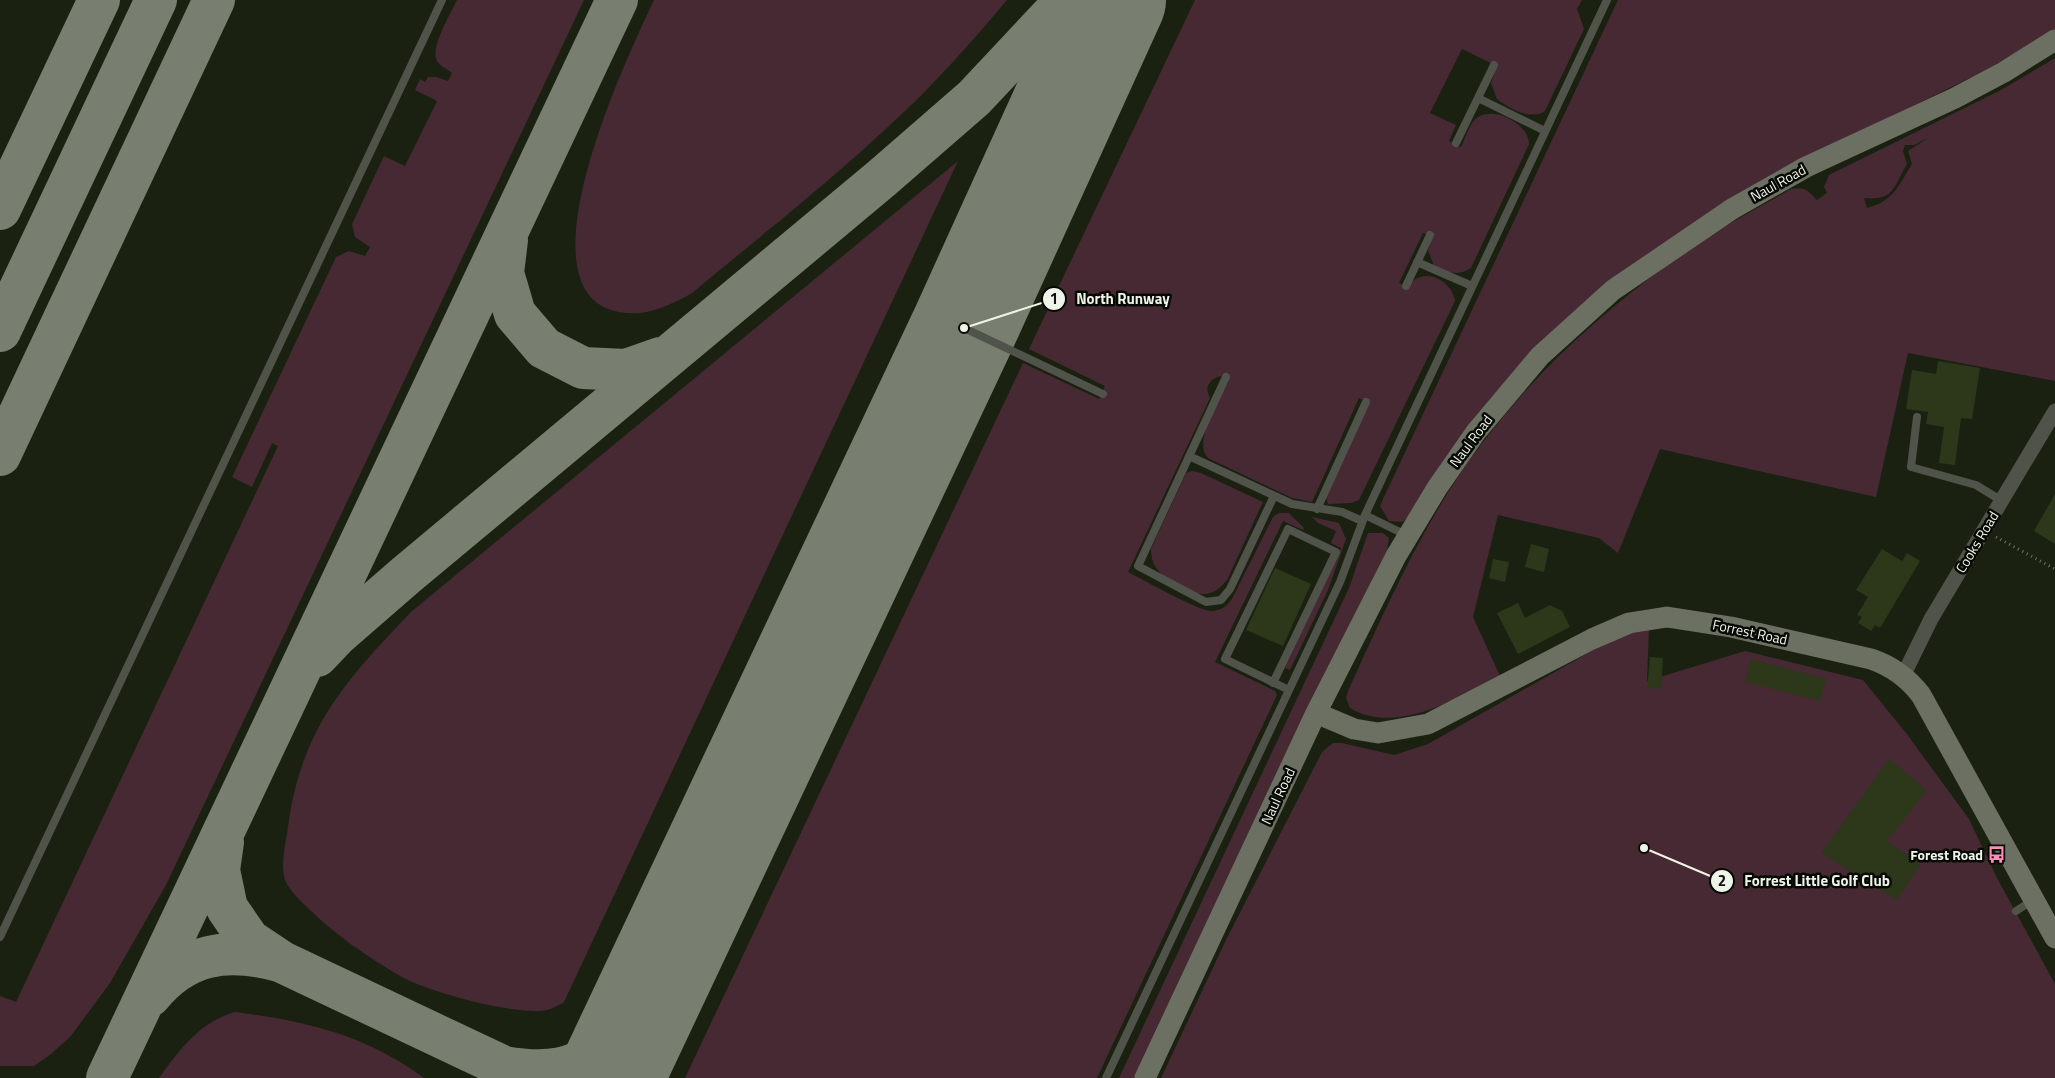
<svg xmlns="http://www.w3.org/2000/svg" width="2055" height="1078" viewBox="0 0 2055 1078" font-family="'Titillium Web',sans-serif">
	<rect width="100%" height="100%" fill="#1a2110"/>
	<path fill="#472934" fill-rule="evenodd" d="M457,0H584L166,885L110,983L70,1037L51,1054L34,1066H0V996L16,1002L278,446L272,443L252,487L232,477L336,257L349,251L365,256L370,247L355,237L352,224L384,156L405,166L437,101L415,90L420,79L425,82L428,77H436L448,81L452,73C447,69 441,67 437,61C430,47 450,15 457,0Z
		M654,0H1007C970,44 932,87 890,125C827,184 758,238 692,293C666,308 636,321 606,308C525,272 628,55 654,0Z
		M1195,0H1582L1577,9L1584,29L1545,111C1530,121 1509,108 1497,99L1491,83L1497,66L1462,49L1430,113L1456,125L1449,141L1461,147C1466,137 1469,123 1478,117C1495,106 1529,124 1529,144L1471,268C1457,277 1448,272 1434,266L1428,250L1433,237L1423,233L1399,283L1408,287C1421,265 1452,279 1455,301L1359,500L1351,503L1328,504L1325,494L1366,402L1359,398L1312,502L1292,498L1208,458C1192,441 1220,400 1229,381L1220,376C1209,380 1204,387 1210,398L1128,572C1144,580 1196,610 1211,611C1221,611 1228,606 1233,597L1273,517L1279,513H1289L1304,528L1303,530L1283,521L1215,662L1275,691L1277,695L1097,1078H685L1023,363L1099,399L1105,386L1029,349Z
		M1618,0H2055V30L1984,71L1862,131L1718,207L1625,270L1410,516L1402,522L1389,521L1380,506L1384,497Z
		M2055,58V381L1908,353L1876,497L1660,449L1618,553L1599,538L1498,515L1473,617L1501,678C1457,697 1397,736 1350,708L1346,698L1348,691C1386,608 1424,520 1480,446C1540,366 1615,300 1697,244C1727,224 1760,207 1791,189C1805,186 1809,191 1817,200L1827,193L1824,187L1829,175L2001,90ZM1928,138L1908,151L1912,164C1898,186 1894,201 1867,208L1864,198C1894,201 1893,188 1907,164L1903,151L1905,145H1914Z
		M958,161L564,1002C559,1005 552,1009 547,1010C516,1016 428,992 400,976C368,957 335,935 309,909C301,901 286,888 284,876C281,861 286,842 288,827C301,729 345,681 411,612Z
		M1192,471L1201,473L1263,502L1227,580C1221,587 1214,594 1204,594C1195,594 1188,589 1181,586C1164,577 1151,570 1151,549L1186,473Z
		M1312,517L1339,523L1346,539L1328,590L1290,670L1285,668L1341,548L1331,543L1336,531L1318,523Z
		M1368,533H1383L1389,538L1386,558L1139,1078H1119L1349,588Z
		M1649,629L1647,681L1745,651L1863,680L1906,733L1969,819L1997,878L2055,984V1078H1161L1226,940L1322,752L1333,743H1342L1394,755L1428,744L1590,652L1630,632Z
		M235,1012C306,1021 366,1035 424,1078H159C180,1049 200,1022 235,1012Z"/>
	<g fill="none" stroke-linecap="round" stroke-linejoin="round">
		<path stroke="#787e70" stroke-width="42" d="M0,209L99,0
			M507,240L503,273L515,314L544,348L583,368L626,370L660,358
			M0,331L156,0
			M0,455L214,0
			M317,656L336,636L405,576L882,178L974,98L1066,0
			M223,842L219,870L227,908L249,940L282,962L504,1067L516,1078
			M150,996C185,953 227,947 279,961
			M504,1067C564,1077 576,1063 629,1041
			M107,1078L617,0"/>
		<path stroke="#787e70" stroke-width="106" d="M610,1078L964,328L1113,0"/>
	</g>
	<path fill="#2c3819" d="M1938,361L1980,368L1972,419L1961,418L1955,465L1939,463L1944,427L1926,424L1928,412L1906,409L1912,370L1936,374Z
		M2055,494V544L2034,531Z
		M1531,544L1549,549L1544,572L1525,567Z
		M1882,549L1902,561L1907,553L1920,561L1880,628L1875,625L1871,631L1858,623L1862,617L1857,615L1868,597L1856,590Z
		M1493,559L1509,562L1505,582L1489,578Z
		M1275,568L1311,584L1283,646L1246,630Z
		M1518,603L1525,618L1550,605L1562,611L1570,627L1518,654L1497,613Z
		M1650,657L1663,658L1661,689L1647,688Z
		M1751,659L1826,679L1820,701L1745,682Z
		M1889,759L1927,790L1887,841L1921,864L1897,900L1821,853Z"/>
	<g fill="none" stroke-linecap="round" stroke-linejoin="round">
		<path stroke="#707667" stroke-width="3" stroke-dasharray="1 4" stroke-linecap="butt" d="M1996,537L2055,569"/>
		<path stroke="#4f534a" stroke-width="8" d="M1478,98L1545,131
			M1456,143L1494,65
			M1417,262L1472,286
			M1406,286L1430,235
			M964,328L1103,394
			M1226,377L1138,566L1206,602L1221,600L1230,589L1274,496
			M1917,417L1911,467L1976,485L2002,501
			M1189,456L1292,504L1342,512L1362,521
			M1317,509L1366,402
			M1365,515L1408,536
			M1273,683L1336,552L1288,529L1225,659L1289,690
			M2016,911L2033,900
			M0,937L442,0
			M1106,1078L1340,582L1365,515L1607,0"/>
		<path stroke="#4f534a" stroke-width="15" d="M1903,676L1931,619L2055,411"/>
		<path stroke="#6b7063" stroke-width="21" d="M1316,713L1354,729L1378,733L1428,724L1592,639L1629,623L1667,617L1731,627L1871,659C1892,666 1907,677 1921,695L2055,938
			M1145,1078L1316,713L1396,556L1437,488L1476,432L1540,356L1613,290L1732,209L1806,167L1955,98L2004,72L2055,40"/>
	</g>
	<defs>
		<symbol id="bus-bare" viewBox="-9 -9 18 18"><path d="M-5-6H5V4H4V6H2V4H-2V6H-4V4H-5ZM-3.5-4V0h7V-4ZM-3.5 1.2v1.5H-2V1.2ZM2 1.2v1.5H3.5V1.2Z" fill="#ff8ebb" stroke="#070904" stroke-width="2.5" paint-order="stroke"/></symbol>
	</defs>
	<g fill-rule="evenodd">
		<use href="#bus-bare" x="1984" y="842" width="25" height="25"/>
	</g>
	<g text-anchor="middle" stroke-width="5" stroke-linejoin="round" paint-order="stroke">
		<g font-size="14" fill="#eff4e8" stroke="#070904">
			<text transform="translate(1778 183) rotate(-29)" y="5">Naul Road</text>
			<text transform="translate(1471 441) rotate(-53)" y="5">Naul Road</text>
			<text transform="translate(1977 542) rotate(-59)" y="5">Cooks Road</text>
			<text transform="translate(1750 632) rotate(12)" y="5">Forrest Road</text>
			<text transform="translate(1278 796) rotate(-65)" y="5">Naul Road</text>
		</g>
		<g font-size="14" font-weight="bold" fill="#eff4e8" stroke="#070904" text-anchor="end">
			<text x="1983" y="860">Forest Road</text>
		</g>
	</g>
	<path fill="none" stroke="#eff4e8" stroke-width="2" d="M964 328L1054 299M1644 848L1722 881"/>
	<g fill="#eff4e8" stroke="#070904" stroke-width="2">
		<circle cx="964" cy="328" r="5"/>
		<circle cx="1644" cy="848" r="5"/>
		<circle cx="1054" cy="299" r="12"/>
		<circle cx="1722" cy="881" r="12"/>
	</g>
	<g font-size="15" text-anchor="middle" font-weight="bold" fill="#111">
		<text x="1054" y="304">1</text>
		<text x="1722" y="886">2</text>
	</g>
	<g font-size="15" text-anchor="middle" font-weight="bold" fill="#eff4e8" stroke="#070904" stroke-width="5" stroke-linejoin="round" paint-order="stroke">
		<text x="1123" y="304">North Runway</text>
		<text x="1817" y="886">Forrest Little Golf Club</text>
	</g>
</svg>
